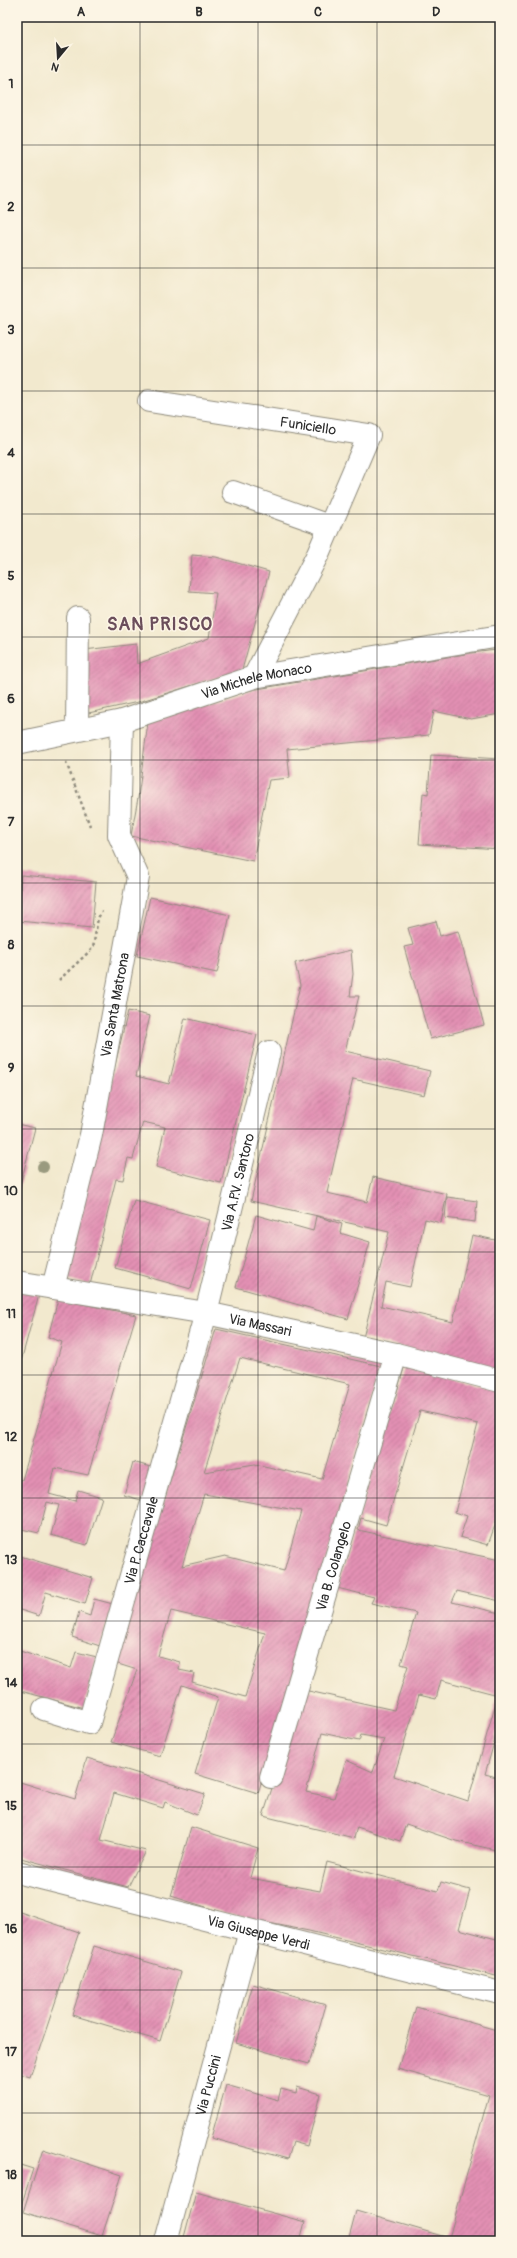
<svg xmlns="http://www.w3.org/2000/svg" width="517" height="2258" viewBox="0 0 517 2258" font-family="Pangolin,sans-serif">
	<defs>
		<pattern id="building-hatch" width="6" height="6" patternUnits="userSpaceOnUse"><rect width="6" height="6" fill="#e390b4"/><path d="M-1 1l2-2M0 6l6-6M5 7l2-2" fill="none" stroke="#b87693"/></pattern>
	</defs>
	<rect width="100%" height="100%" fill="#fcf5e5"/>
	<filter id="ink" filterUnits="userSpaceOnUse"><feTurbulence type="fractalNoise" baseFrequency=".025" numOctaves="2"/><feDisplacementMap in="SourceGraphic" scale="8" xChannelSelector="R" yChannelSelector="G"/><feConvolveMatrix kernelMatrix="1 2 1 2 8 2 1 2 1" color-interpolation-filters="sRGB"/></filter>
	<filter id="wash" filterUnits="userSpaceOnUse"><feTurbulence type="fractalNoise" baseFrequency=".012" numOctaves="4" result="noise"/><feDisplacementMap in="SourceGraphic" scale="16" xChannelSelector="R" yChannelSelector="G"/><feGaussianBlur stdDeviation="0.9" result="paint"/><feColorMatrix in="noise" values="0 0 0 0 0 0 0 0 0 0 0 0 0 0 0 0 0 1.4 0 .05"/><feComposite in="paint" operator="in"/></filter>
	<g filter="url(#wash)">
		<rect width="100%" height="100%" fill="#f2e9ce"/>
		<g id="blocks">
			<path fill="url(#building-hatch)" fill-rule="evenodd" d="M192,555L216,557L269,572L242,670L138,702L84,714V650L136,644L137,664L209,638L216,593L189,591Z
				M497,650L500,651V714L471,719L434,711L429,735L287,749L290,778L269,780L253,861L131,836L138,798L148,722L251,690L471,653Z
				M431,755L500,759V849L419,844L423,793L428,794Z
				M21,875L96,882L92,928L18,921Z
				M150,897L230,915L217,973L137,956Z
				M436,921L440,936L458,931L484,1025L430,1039L404,947L413,945L408,928Z
				M351,950L353,974L350,996H359L345,1051L430,1071L424,1095L353,1079L327,1193L367,1202L373,1177L447,1194L441,1223L425,1219L410,1287L386,1282L381,1306L453,1322L472,1235L500,1241V1372L363,1338L389,1232L251,1201L300,985L295,963Z
				M128,1011L150,1016L136,1076L169,1084L185,1018L257,1035L221,1183L156,1167L165,1127L143,1122L133,1159L128,1158L123,1180L116,1179L90,1285L64,1278Z
				M17,1124L35,1128L18,1193H17Z
				M447,1197L477,1201L475,1222L445,1218Z
				M134,1200L210,1220L191,1289L115,1268Z
				M256,1215L313,1231L316,1216L342,1224L340,1233L370,1242L348,1319L236,1287Z
				M17,1291L39,1295L17,1376Z
				M58,1299L136,1315L88,1475L55,1468L49,1494L75,1501L78,1490L102,1497L87,1545L51,1535L59,1505L47,1502L39,1533L17,1528V1479L22,1480L62,1342L48,1337Z
				M216,1329L381,1366L294,1676L258,1793L195,1774L218,1697L182,1685L160,1756L111,1742L137,1670L115,1663ZM240,1358L350,1384L322,1479L255,1464L204,1472ZM204,1494L301,1511L284,1571L225,1556L182,1566ZM171,1611L265,1633L245,1697L192,1682L194,1673L179,1670L180,1662L158,1656Z
				M404,1368L500,1390V1511L488,1545L460,1537L467,1516L455,1512L478,1424L420,1411L386,1525L361,1518L358,1530L500,1560V1601L457,1591L452,1602L500,1613V1642L494,1665L500,1666V1722L485,1774L500,1778V1851L456,1841L406,1824L400,1841L357,1827L354,1838L263,1816L304,1690L394,1710L408,1666L401,1664L416,1613L371,1603L374,1597L337,1588ZM441,1680L498,1695L468,1801L394,1776L419,1695L436,1699ZM322,1733L359,1741L361,1735L384,1739L373,1772L346,1760L334,1798L306,1792Z
				M133,1462L154,1468L144,1501L124,1495Z
				M17,1555L93,1578L85,1604L46,1592L39,1616L17,1609Z
				M94,1599L113,1604L100,1646L72,1637L79,1612L90,1616Z
				M17,1650L71,1668L76,1652L97,1657L84,1708L17,1690Z
				M87,1758L205,1794L197,1815L165,1802L163,1808L114,1793L101,1840L146,1851L128,1887L17,1857V1781L75,1799Z
				M191,1827L258,1848L250,1878L320,1891L327,1862L438,1891L441,1882L470,1890L459,1929L500,1940V1977L309,1931L238,1917L171,1896Z
				M17,1911L79,1932L30,2077L17,2073Z
				M94,1946L181,1972L160,2041L72,2015Z
				M253,1984L326,2005L309,2064L236,2043Z
				M416,2007L500,2031V2241H348L356,2211L449,2238L489,2095L398,2069Z
				M226,2085L278,2100L281,2089L296,2093L297,2087L321,2094L307,2146L293,2142L288,2159L211,2138Z
				M43,2149L122,2175L102,2236L23,2212Z
				M17,2164L33,2169L17,2218Z
				M196,2192L305,2222L300,2241H183Z"/>
		</g>
	</g>
	<g filter="url(#ink)">
		<use href="#blocks" fill-opacity="0" stroke="#8e8a7c" stroke-width="1"/>
		<g fill="none" stroke-linecap="round" stroke-linejoin="round">
			<defs>
				<g id="minor">
					<path id="s1" d="M149,401L369,435L318,554L254,677"/>
					<path d="M233,492L329,526"/>
					<path d="M77,730L78,618"/>
					<path id="s2" d="M17,743L122,721L254,677L500,636"/>
					<path id="s3" d="M17,1282L206,1313L396,1354L500,1381"/>
					<path id="s4" d="M53,1288L91,1135L138,877L119,835L122,721"/>
					<path id="s5" d="M44,1709L89,1723L206,1313L269,1052"/>
					<path id="s6" d="M271,1777L396,1354"/>
					<path id="s7" d="M17,1872L500,1993"/>
					<path id="s8" d="M166,2241L250,1931"/>
				</g>
			</defs>
			<use href="#minor" stroke="#8e8a7c" stroke-width="24"/>
			<path stroke="#8e8a7c" stroke-width="2.5" stroke-dasharray="3 3" stroke-linecap="butt" d="M66,762L90,826
				M59,980L93,948L98,918L102,911"/>
			<use href="#minor" stroke="#fff" stroke-width="22"/>
		</g>
		<circle fill="#9a9a7f" cx="43" cy="1167" r="6"/>
	</g>
	<path fill="none" stroke="#2b2b2b" stroke-width="1" stroke-opacity="0.55" d="M140,17V2241M258,17V2241M377,17V2241M17,145H500M17,268H500M17,391H500M17,514H500M17,637H500M17,760H500M17,883H500M17,1006H500M17,1129H500M17,1252H500M17,1375H500M17,1498H500M17,1621H500M17,1744H500M17,1867H500M17,1990H500M17,2113H500"/>
	<g text-anchor="middle" stroke-width="3" stroke-linejoin="round" paint-order="stroke">
		<g font-size="14" fill="#2b2b2b" stroke="#fcf5e5">
			<text dy="5" stroke="none"><textPath href="#s1" startOffset="161">Funiciello</textPath></text>
			<text dy="5" stroke="none"><textPath href="#s2" startOffset="248">Via Michele Monaco</textPath></text>
			<text dy="5" stroke="none"><textPath href="#s4" startOffset="290">Via Santa Matrona</textPath></text>
			<text dy="5" stroke="none"><textPath href="#s5" startOffset="608">Via A.P.V. Santoro</textPath></text>
			<text dy="5" stroke="none"><textPath href="#s3" startOffset="247">Via Massari</textPath></text>
			<text dy="5" stroke="none"><textPath href="#s5" startOffset="237">Via P. Caccavale</textPath></text>
			<text dy="5" stroke="none"><textPath href="#s6" startOffset="220">Via B. Colangelo</textPath></text>
			<text dy="5" stroke="none"><textPath href="#s7" startOffset="249">Via Giuseppe Verdi</textPath></text>
			<text dy="5" stroke="none"><textPath href="#s8" startOffset="161">Via Puccini</textPath></text>
		</g>
		<g font-size="18" font-weight="bold" letter-spacing="1" fill="#6b4e5b" stroke="#fcf5e5">
			<text x="160" y="630">SAN PRISCO</text>
		</g>
	</g>
	<rect width="517" height="2258" fill="none" stroke="#fcf5e5" stroke-width="44"/>
	<g transform="translate(58 58) rotate(198)" stroke="#fcf5e5" stroke-width="3" paint-order="stroke">
	<path d="M0-3L7 15L0 10L-7 15Z" fill="#2b2b2b"/>
	<text y="-6" font-size="11" font-weight="bold" text-anchor="middle" fill="#2b2b2b">N</text>
	</g>
	<rect x="22" y="22" width="473" height="2214" fill="none" stroke="#2b2b2b" stroke-width="1.5"/>
	<g font-size="13" text-anchor="middle" font-weight="bold" fill="#2b2b2b">
		<text x="81" y="16">A</text>
		<text x="199" y="16">B</text>
		<text x="318" y="16">C</text>
		<text x="436" y="16">D</text>
		<text x="11" y="88">1</text>
		<text x="11" y="211">2</text>
		<text x="11" y="334">3</text>
		<text x="11" y="457">4</text>
		<text x="11" y="580">5</text>
		<text x="11" y="703">6</text>
		<text x="11" y="826">7</text>
		<text x="11" y="949">8</text>
		<text x="11" y="1072">9</text>
		<text x="11" y="1195">10</text>
		<text x="11" y="1318">11</text>
		<text x="11" y="1441">12</text>
		<text x="11" y="1564">13</text>
		<text x="11" y="1687">14</text>
		<text x="11" y="1810">15</text>
		<text x="11" y="1933">16</text>
		<text x="11" y="2056">17</text>
		<text x="11" y="2179">18</text>
	</g>
</svg>
